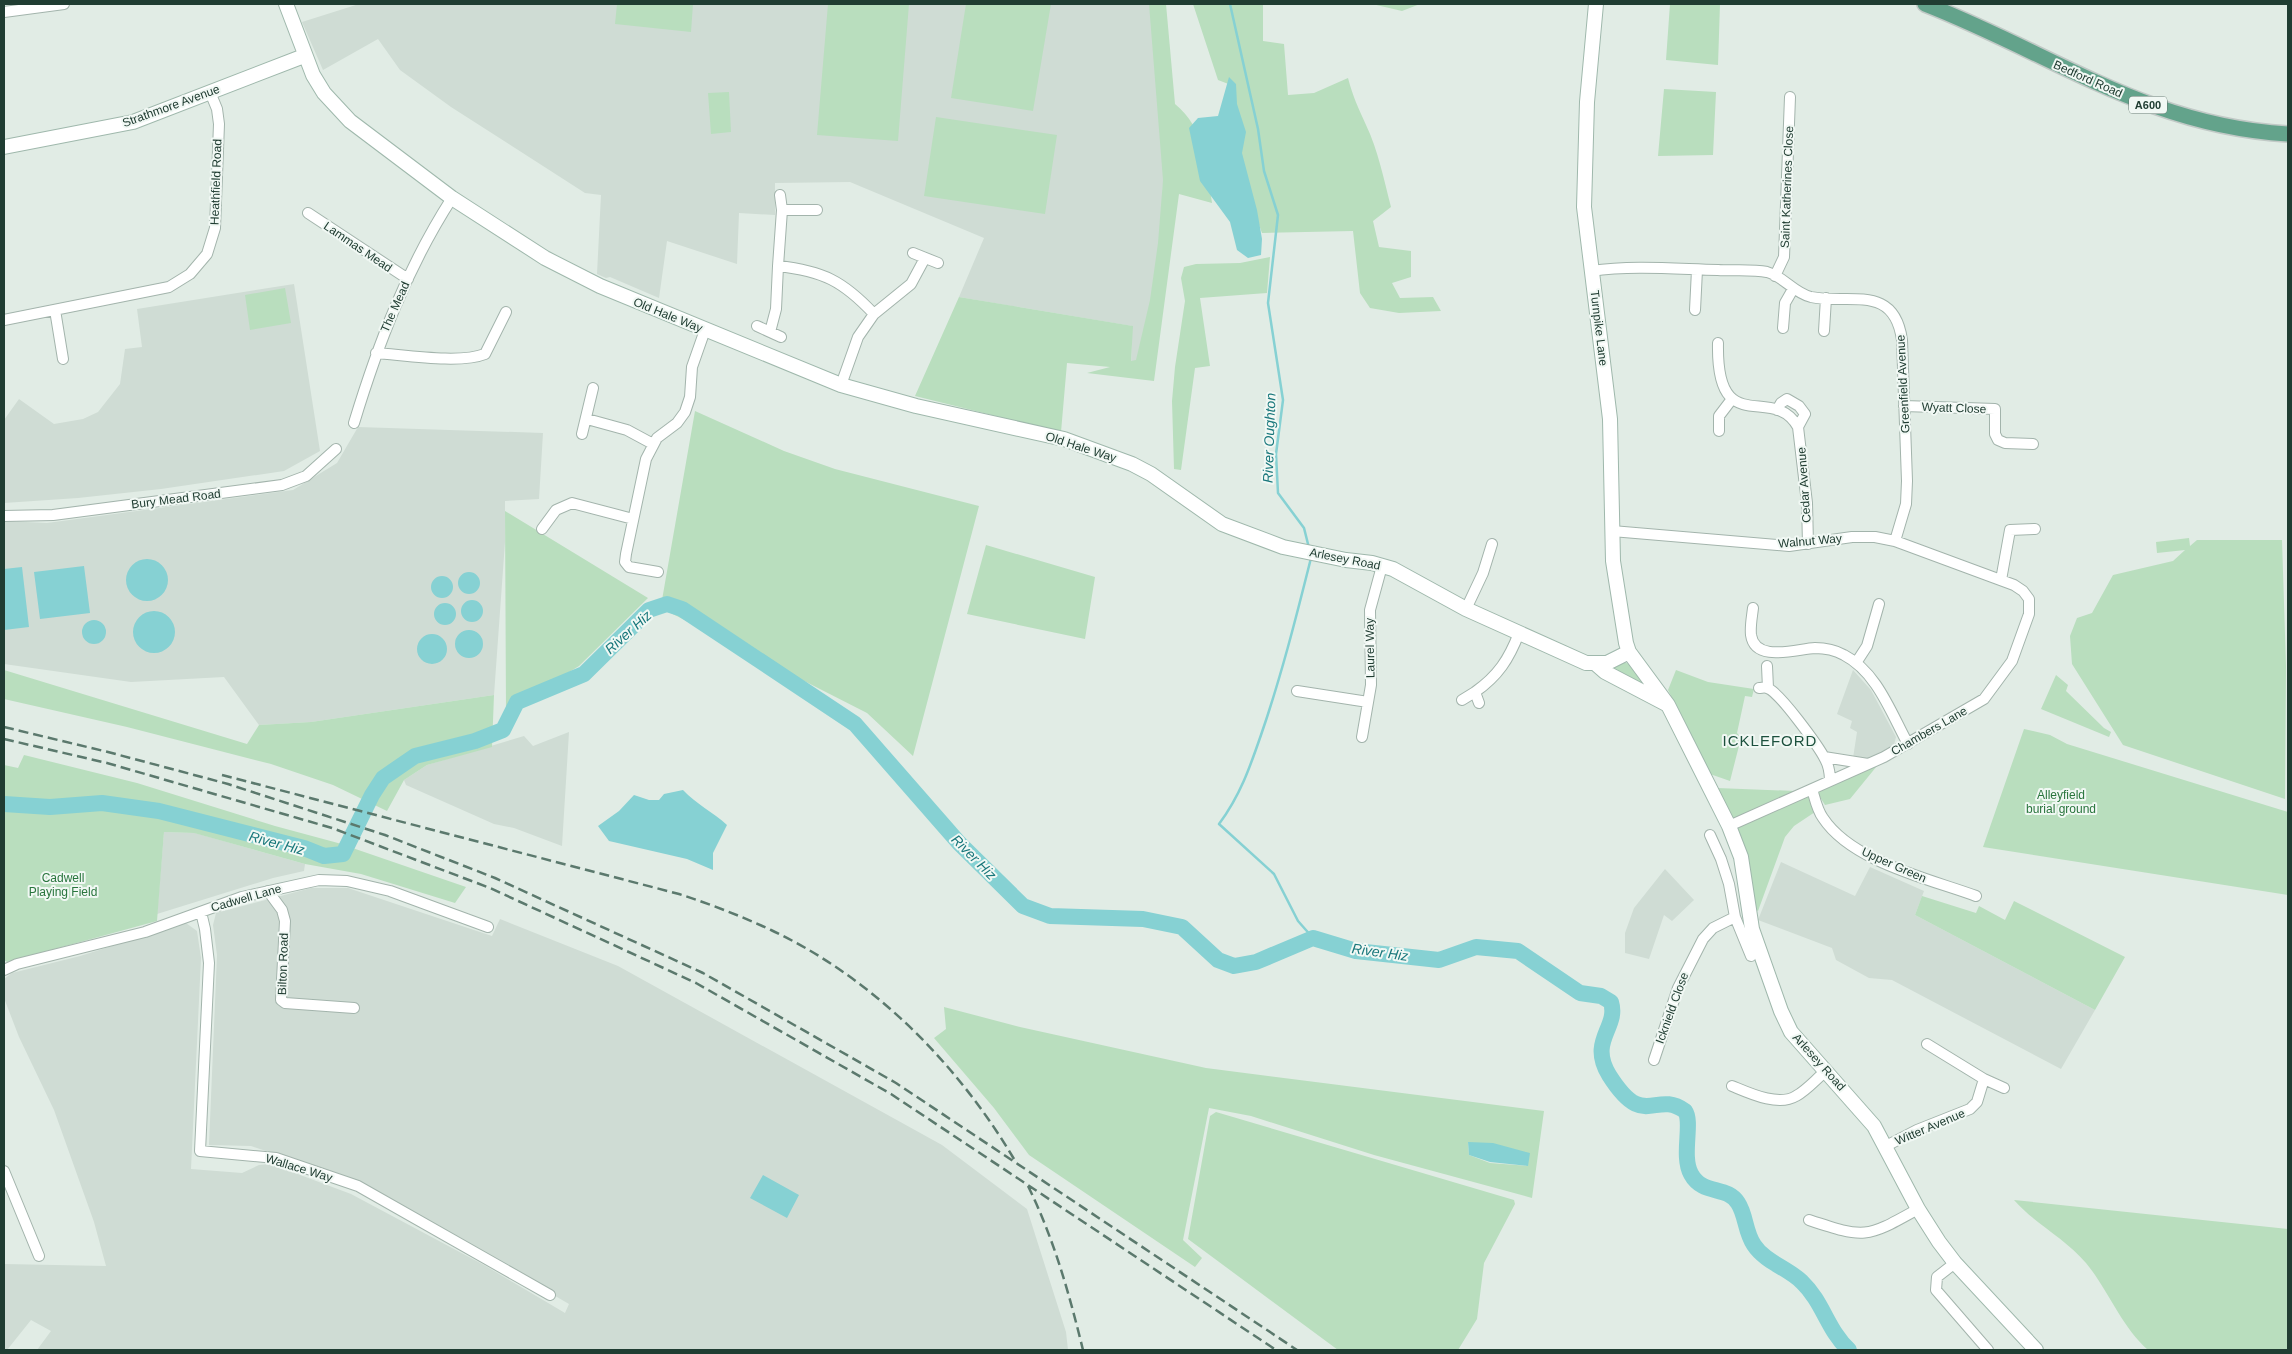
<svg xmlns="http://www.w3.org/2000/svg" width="2292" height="1354" viewBox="0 0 2292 1354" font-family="Arial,sans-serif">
	<rect width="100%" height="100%" fill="#e1ece5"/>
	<path fill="#cfdcd4" d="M359,4H591V13V4H1160L1168,68L1155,368H1131L1132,326L959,297L984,238L850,182L775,183V215L739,213L737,264L667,241L659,298L610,277L606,278L597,274L601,195L585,193L451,107L400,70L378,39L323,70L302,22Z
		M294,284L320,451L284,471L161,489L78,498L4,503V420L19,399L54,424L83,419L98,412L120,384L125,349L142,347L137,309Z
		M358,427L543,433L539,499L505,501V542L494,695L311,722L259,725L224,677L131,682L4,664V521L47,523L293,490L337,463Z
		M1853,670L1871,690L1896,737L1894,745L1887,749L1886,752L1866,759L1853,758L1857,732L1850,728L1852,721L1837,714Z
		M569,732L562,846L514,828L494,824L406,785L404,780L427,765L524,736L533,746Z
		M164,832L195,833L305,864L304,871L273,878L157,914Z
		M1781,862L1855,896L1870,867L1924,891L1915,915L2095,1010L2061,1069L1892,980L1869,978L1836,960L1832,948L1758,920Z
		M1665,869L1694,900L1672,921L1664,915L1649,959L1625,953V933L1634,908Z
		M311,888H348L492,936L500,919L618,966L942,1145L1027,1209L1066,1332L1068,1350H37L51,1331L31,1320L7,1350H4V1264L106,1266L94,1222L54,1110L19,1037L4,998V979L12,973L80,956L186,923L197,931L201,958L191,1169L242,1173L259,1165L271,1164L351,1194L484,1265L565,1313L569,1304L364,1184L251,1146L209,1145L217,955L213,925L216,913Z"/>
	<path fill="#b9debe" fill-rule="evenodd" d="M617,4H693L691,32L615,24Z
		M828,4H909L898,141L817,135Z
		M966,4H1051L1033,111L951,98Z
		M1149,4H1166L1175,104C1205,128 1207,167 1212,203L1179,194L1154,381L1087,373L1110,367L1067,363L1061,432L915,396L959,297L1133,326L1131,361L1136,360L1150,300L1158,243L1163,180Z
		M1193,4H1263V41L1284,44L1288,95L1314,93L1348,78C1353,97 1358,107 1366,125C1378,150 1384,180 1391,207L1373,221L1379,247L1411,251V277L1392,283L1400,298L1433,297L1441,311L1399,313L1370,308L1360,293L1353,231L1262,233L1239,170L1231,85L1218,80Z
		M1372,4H1420L1402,11Z
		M1670,4H1720L1718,65L1666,60Z
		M1664,89L1716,92L1713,155L1658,156Z
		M729,92L731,132L711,134L708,93Z
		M936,117L1057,135L1045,214L924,196Z
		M1270,257L1267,293L1200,298L1210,366L1195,368L1181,470L1174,469L1172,401L1175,367L1185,301L1181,278L1184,267L1196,264L1240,263Z
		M285,288L291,323L250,330L245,295Z
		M695,411L784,451L835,469L979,506L913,756L867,713L663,609L662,600Z
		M505,511L648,598L579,666L506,711Z
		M2189,538L2190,546L2197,540H2282L2286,666L2285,799L2123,745L2072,664L2070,636L2077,618L2092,613L2113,575L2173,561L2185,550L2157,553L2156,542Z
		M986,545L1095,577L1085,639L967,614Z
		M1623,662L1633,665L1647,688L1611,669Z
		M4,670L247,744L259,725L311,722L494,695L492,747L427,765L404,780L387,811L333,785L271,764L127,727L4,699Z
		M1676,670L1708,682L1754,689L1752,697L1745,696L1737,733L1741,738L1730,781L1710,774L1668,690Z
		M2056,675L2068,685L2066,691L2104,728L2111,732L2109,737L2041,709Z
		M2024,729L2050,735L2067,744L2288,812V895L1983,847Z
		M24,755L137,783L275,826L338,843L466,887L455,903L361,874L305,864L194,833L164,832L157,921L7,962L4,960V765L18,768Z
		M1881,761L1850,799L1825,805L1816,791Z
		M1717,788L1796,791L1809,794L1815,812L1794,826L1785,837L1758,911L1755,909Z
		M1922,896L1976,913L1979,906L2005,920L2014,901L2125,957L2095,1010L1915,915Z
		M944,1007L1020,1027L1206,1068L1544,1111L1532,1198L1374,1155L1251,1116L1209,1108L1183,1240L1202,1258L1195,1267L1029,1155L994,1108L934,1038L946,1029ZM1468,1142L1528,1166L1490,1163L1469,1155Z
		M1216,1112L1514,1200L1515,1204L1484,1263L1477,1319L1458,1350H1338L1188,1239L1210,1116Z
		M2014,1200L2288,1229V1350H2148C2121,1326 2109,1291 2086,1263C2065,1238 2035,1224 2014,1200Z"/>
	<path fill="#86d1d3" d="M1229,77L1236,84L1237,104L1246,132L1242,153L1257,210L1262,239L1261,255L1248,258L1237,250L1230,222L1200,181L1189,128L1198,118L1218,116Z
		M126 580a21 21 0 1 1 42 0a21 21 0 1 1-42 0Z
		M84,566L90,613L40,619L34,572Z
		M22,567L29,627L4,630V569Z
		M458 583a11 11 0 1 1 22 0a11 11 0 1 1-22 0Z
		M431 587a11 11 0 1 1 22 0a11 11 0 1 1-22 0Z
		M461 611a11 11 0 1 1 22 0a11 11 0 1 1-22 0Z
		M434 614a11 11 0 1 1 22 0a11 11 0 1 1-22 0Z
		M133 632a21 21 0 1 1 42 0a21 21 0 1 1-42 0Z
		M82 632a12 12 0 1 1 24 0a12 12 0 1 1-24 0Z
		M455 644a14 14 0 1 1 28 0a14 14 0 1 1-28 0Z
		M417 649a15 15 0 1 1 30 0a15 15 0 1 1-30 0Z
		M683,790C696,804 713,812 727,825L713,853V870L687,859L609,841L598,826L619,811L634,795L649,800H659L664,794Z
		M1468,1142L1493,1143L1530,1153L1528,1166L1490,1162L1469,1155Z
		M763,1175L799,1195L787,1218L750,1198Z"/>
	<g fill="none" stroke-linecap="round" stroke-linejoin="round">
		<path stroke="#86d1d3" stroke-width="2.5" d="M1230,4L1258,129L1264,171L1278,215L1268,303L1283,400L1276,454L1278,493L1304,528L1309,548
			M1311,558C1296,618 1281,677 1261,735C1250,767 1240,796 1219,824L1274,874L1298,921L1313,938"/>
		<path stroke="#86d1d3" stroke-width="16" d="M4,804L50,807L102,803L159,811L304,848L324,856L343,854L372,795L383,778L415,756L475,741L503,730L517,702L584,674L649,610L667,604L682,609L855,724L959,843L1023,906L1050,916L1143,919L1182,927L1218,960L1234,966L1256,962L1313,938L1356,951L1439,960L1476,947L1518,951L1580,993L1601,996L1611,1002C1619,1028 1588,1040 1609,1075C1645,1132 1654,1089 1685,1111C1693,1122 1681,1156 1691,1174C1703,1196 1727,1185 1738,1203C1746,1215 1745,1232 1754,1245C1765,1262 1788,1268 1802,1282C1823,1302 1828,1331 1849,1350"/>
		<defs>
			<path id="street" d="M4,12L64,4
				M782,210H817
				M308,213L408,279
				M913,253L938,263
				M778,266L782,210L780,195
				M1591,271C1633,265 1676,269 1718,270C1733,271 1752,269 1767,272C1783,276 1794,293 1811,297C1849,305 1894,283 1902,340L1907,481L1906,504L1895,541
				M1775,276L1784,257L1790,97
				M55,310L63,359
				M1695,310L1697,270
				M874,314L911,284L925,258
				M4,320L169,287L190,274L207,254L215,228L219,124L217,109L210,92
				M757,326L781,337
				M1783,328L1785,303L1793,289
				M1824,331L1826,298
				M770,332L776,309L778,266C823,271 843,281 874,314L858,337L841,385
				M1718,343C1716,442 1773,382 1798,427L1807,503L1808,544
				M376,353C405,355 460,364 485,354L506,312
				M1904,406L1995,409V434L1998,440L2005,443L2033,444
				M1777,410L1781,403L1787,399L1799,406L1805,414L1798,427
				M587,419L627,430L653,444
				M354,423C378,344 407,268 452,198
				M1719,431V416L1732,399
				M582,434L593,388
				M4,516L53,515L282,485L306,476L336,449
				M542,529L556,510L572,503L633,519
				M1612,531L1789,546L1852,537H1875L1895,541L2014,585L2023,591L2029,599V614L2012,661L1984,699L1884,757L1729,826
				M658,572L629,567L625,562L626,554L646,459L657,438L677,423L685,412L690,397L692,367L705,330
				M2001,580L2010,530L2035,529
				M1753,608C1752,617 1750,626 1751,635C1755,663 1796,649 1815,648C1825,648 1835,650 1844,655C1877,672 1891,713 1908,744
				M1466,609L1483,573L1492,544
				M1856,663L1867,646L1879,604
				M1767,666L1768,688
				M1759,688C1762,688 1764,687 1767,688C1778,690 1819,747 1825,759C1829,766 1830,773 1830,781
				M1297,691L1368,702
				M1475,692C1498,676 1509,659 1519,633
				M1462,700L1475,692L1479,703
				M1362,737L1371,685L1370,610L1382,566
				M1824,757L1868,764
				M1812,789C1815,799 1817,810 1823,818C1852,862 1930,879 1976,896
				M1710,835L1721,859L1729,884L1735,917L1751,956
				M268,891L282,910L285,921L281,1000L285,1003L354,1008
				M201,912L205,929L209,963L200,1151L276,1158L358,1186L550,1295
				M4,970L17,964L145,932L242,897L319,880L347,881L390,891L488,927
				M1654,1060L1678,988L1703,939L1713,928L1735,917
				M1984,1079L2004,1088
				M1732,1086C1749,1093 1778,1107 1796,1096C1807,1090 1816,1079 1826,1071
				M1886,1146L1917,1130L1970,1109L1977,1102L1984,1079L1927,1044
				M4,1171L39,1256
				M1809,1220C1866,1239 1866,1238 1918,1209
				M1955,1263L1937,1277L1936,1290L1988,1350"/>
			<path id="secondary" d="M286,4L313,75L324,93L350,121L452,198L545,258L600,286L841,385L916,406L1064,439L1132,464L1151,474L1222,524L1283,547L1346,560L1372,563L1393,569L1466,609L1586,663H1607L1629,652
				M1596,4L1587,102L1584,207L1610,419L1613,561L1626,643L1629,652L1668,705L1729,826L1741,857L1752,929L1781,1011L1791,1032L1874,1126L1918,1209L1939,1242L1955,1263L2036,1350
				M4,147L133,122L304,56
				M1597,665L1605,672L1668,705"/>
			<path id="primary" d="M1925,4C2051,53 2147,126 2288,134"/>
		</defs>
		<use href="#street" stroke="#a3b4ac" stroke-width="12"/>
		<use href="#secondary" stroke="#9fb8ac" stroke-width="16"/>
		<use href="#primary" stroke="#c1c9c6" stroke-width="18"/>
		<use href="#street" stroke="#fff" stroke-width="10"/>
		<use href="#secondary" stroke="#fff" stroke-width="14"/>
		<use href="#primary" stroke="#63a38b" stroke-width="15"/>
		<path stroke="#5b796d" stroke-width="2.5" stroke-dasharray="10 5" stroke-linecap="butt" d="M4,727L108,752L228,784L385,835L495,878L703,973L896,1083L1297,1350
			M4,739L107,763L332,828L490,888L696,983L891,1094L1276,1350
			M222,775L679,894C710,904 741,916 771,930C873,978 957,1063 1014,1159
			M1028,1186C1054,1239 1069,1293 1083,1350"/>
	</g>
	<g text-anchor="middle" stroke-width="4" stroke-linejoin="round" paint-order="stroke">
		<rect fill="#f1f8f4" stroke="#5f756c" stroke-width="1" x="2129" y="96.5" width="38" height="17" rx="4"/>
		<g font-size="11" font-weight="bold" fill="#203d32">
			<text x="2148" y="109">A600</text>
		</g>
		<g font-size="12" fill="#203d32" stroke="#f1f8f4">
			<text transform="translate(2088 79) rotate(24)" y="4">Bedford Road</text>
			<text transform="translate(171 106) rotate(-20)" y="4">Strathmore Avenue</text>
			<text transform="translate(216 182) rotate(-88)" y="4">Heathfield Road</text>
			<text transform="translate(1787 187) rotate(-88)" y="4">Saint Katherines Close</text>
			<text transform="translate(358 247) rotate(34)" y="4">Lammas Mead</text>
			<text transform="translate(395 307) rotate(-66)" y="4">The Mead</text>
			<text transform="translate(668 315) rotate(22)" y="4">Old Hale Way</text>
			<text transform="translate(1599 328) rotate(83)" y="4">Turnpike Lane</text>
			<text transform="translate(1903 384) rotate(-93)" y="4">Greenfield Avenue</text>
			<text transform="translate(1954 408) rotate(2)" y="4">Wyatt Close</text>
			<text transform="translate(1081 447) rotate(18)" y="4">Old Hale Way</text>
			<text transform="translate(1804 485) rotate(-94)" y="4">Cedar Avenue</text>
			<text transform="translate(176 499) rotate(-7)" y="4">Bury Mead Road</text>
			<text transform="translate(1810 541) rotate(-5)" y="4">Walnut Way</text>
			<text transform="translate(1345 559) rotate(11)" y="4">Arlesey Road</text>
			<text transform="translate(1370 648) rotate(-91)" y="4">Laurel Way</text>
			<text transform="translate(1929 731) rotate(-30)" y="4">Chambers Lane</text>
			<text transform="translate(1894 865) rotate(24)" y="4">Upper Green</text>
			<text transform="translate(246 898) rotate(-16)" y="4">Cadwell Lane</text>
			<text transform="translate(283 964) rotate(-88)" y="4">Bilton Road</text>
			<text transform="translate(1672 1008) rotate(-70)" y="4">Icknield Close</text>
			<text transform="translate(1819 1062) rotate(48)" y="4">Arlesey Road</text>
			<text transform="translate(1930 1127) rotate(-23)" y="4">Witter Avenue</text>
			<text transform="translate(299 1168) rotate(17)" y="4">Wallace Way</text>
		</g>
		<g font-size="12" fill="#29753d" stroke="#f1f8f4">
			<text x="2061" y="799">Alleyfield<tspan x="2061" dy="14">burial ground</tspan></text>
			<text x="63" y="882">Cadwell<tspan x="63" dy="14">Playing Field</tspan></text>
		</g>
		<g font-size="14" font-style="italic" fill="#18777b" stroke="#f1f8f4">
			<text transform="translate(1269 438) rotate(-88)" y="5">River Oughton</text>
			<text transform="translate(628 632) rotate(-42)" y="5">River Hiz</text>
			<text transform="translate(277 843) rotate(15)" y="5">River Hiz</text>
			<text transform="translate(974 857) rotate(45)" y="5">River Hiz</text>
			<text transform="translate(1380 952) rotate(8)" y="5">River Hiz</text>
		</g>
		<g font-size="15" letter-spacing="1" fill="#1c503d" stroke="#f1f8f4">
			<text x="1770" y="746">ICKLEFORD</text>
		</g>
	</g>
	<rect width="2292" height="1354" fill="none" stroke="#203d32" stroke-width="10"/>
</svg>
